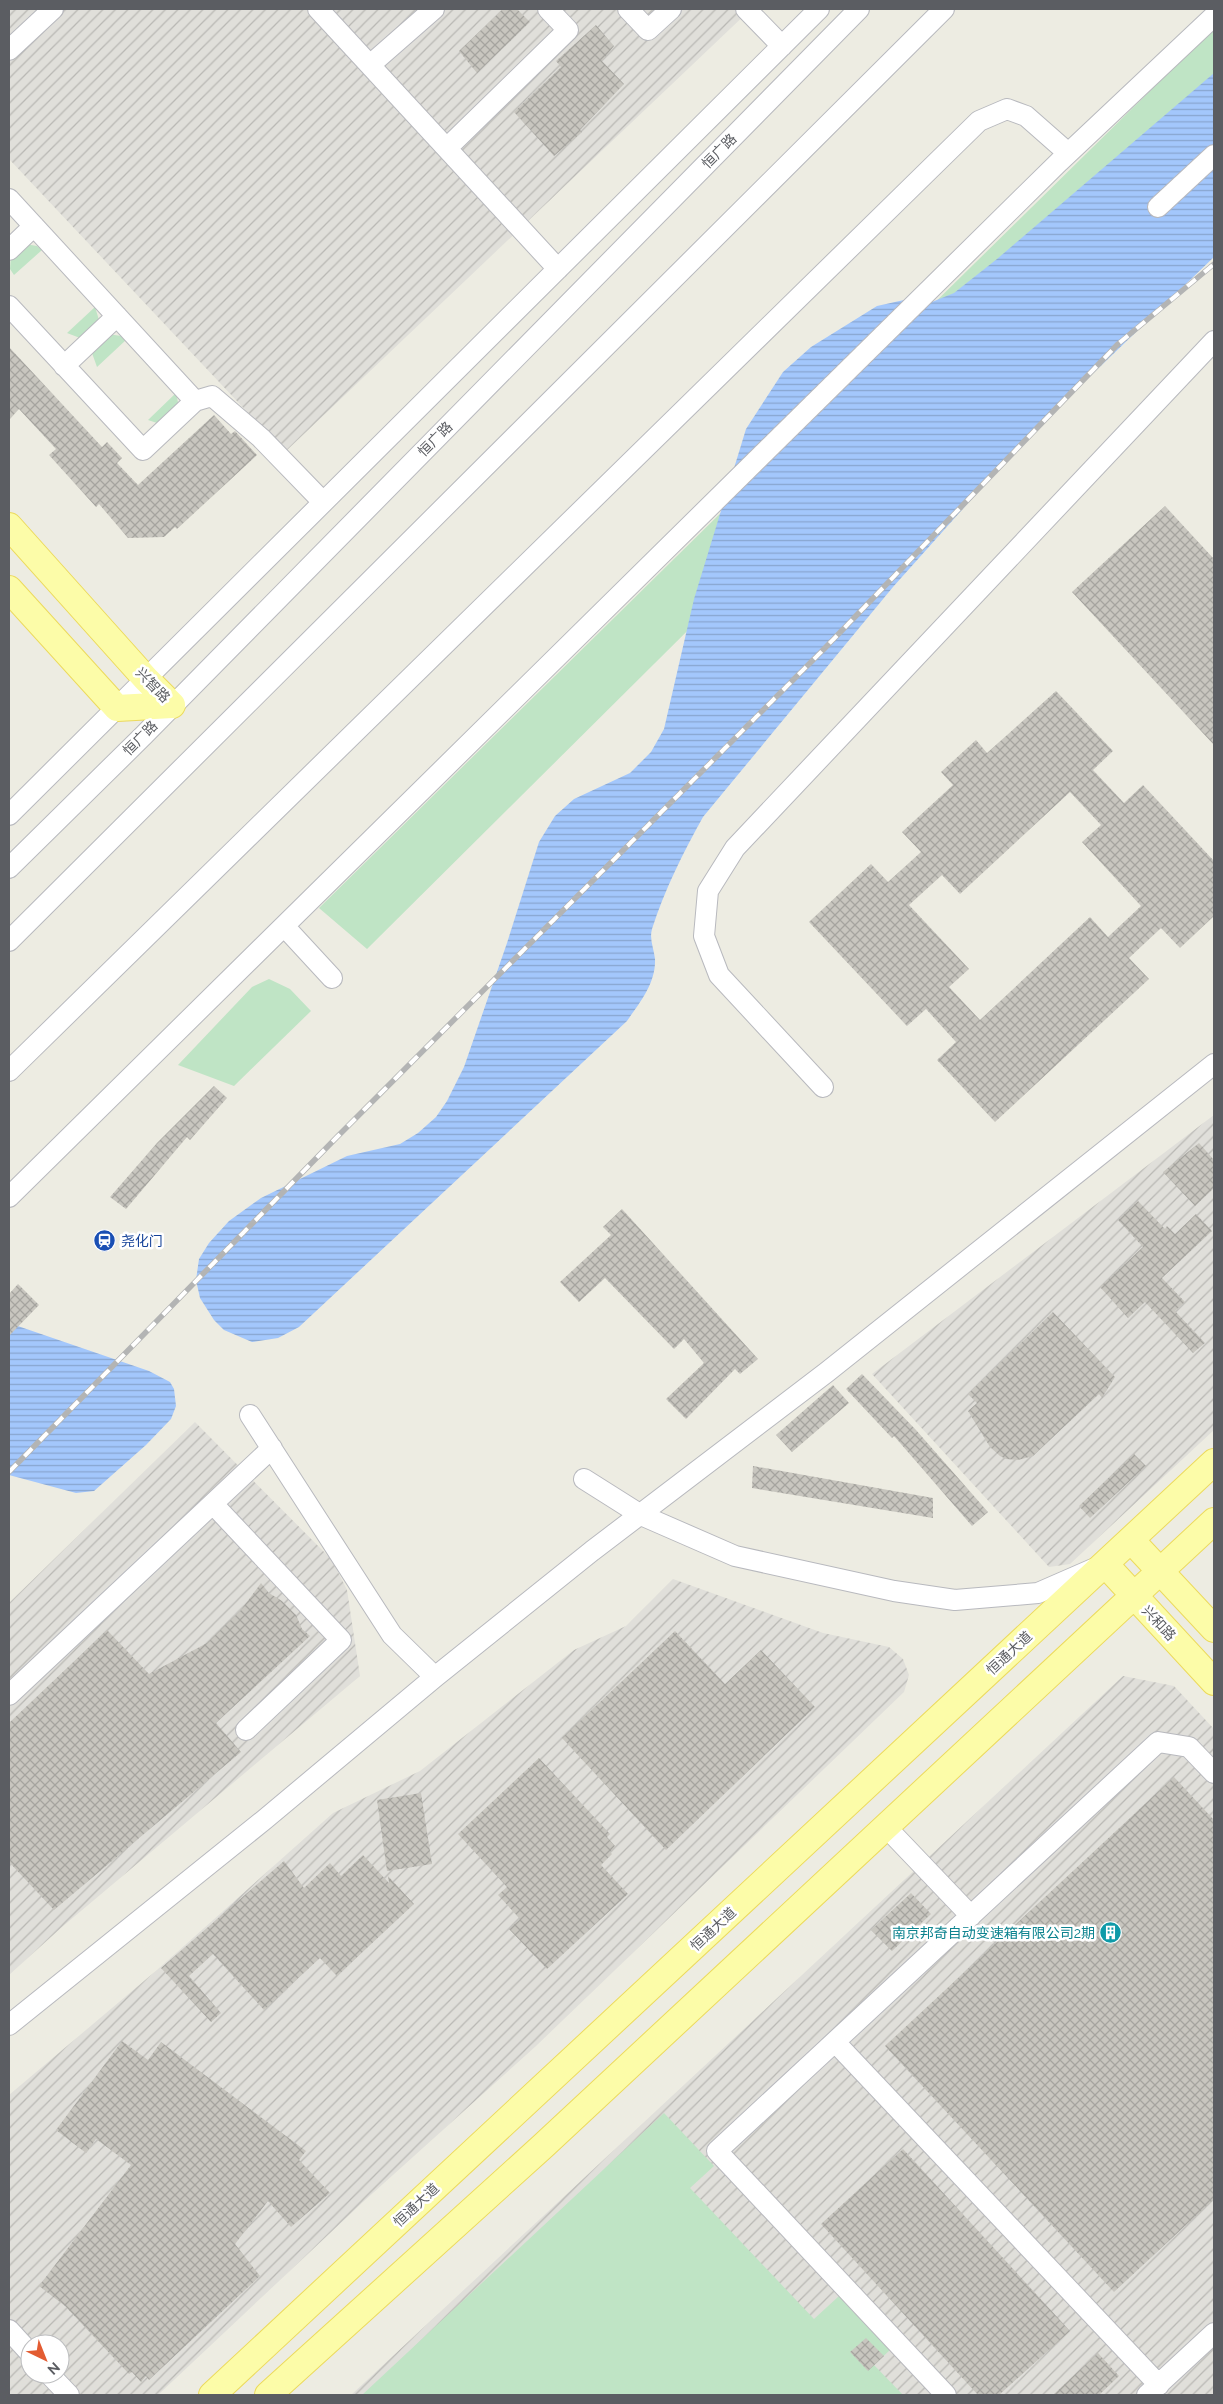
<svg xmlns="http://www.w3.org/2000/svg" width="1223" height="2404" viewBox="0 0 1223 2404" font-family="Raleway,'Noto Sans SC',sans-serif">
	<defs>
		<pattern id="industrial-furrows" width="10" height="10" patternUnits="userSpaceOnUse" patternTransform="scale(1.25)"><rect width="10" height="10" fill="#e0dfda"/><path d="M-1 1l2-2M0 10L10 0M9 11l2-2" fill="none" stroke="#b9b8b4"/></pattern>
		<pattern id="water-rules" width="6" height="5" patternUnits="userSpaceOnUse" patternTransform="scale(1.25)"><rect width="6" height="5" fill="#a3c7fc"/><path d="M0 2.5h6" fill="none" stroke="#88a5cf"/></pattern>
		<pattern id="building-cross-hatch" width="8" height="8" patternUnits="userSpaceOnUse" patternTransform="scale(1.25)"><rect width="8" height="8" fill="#c8c6bf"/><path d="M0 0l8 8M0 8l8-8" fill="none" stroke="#a5a49f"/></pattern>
	</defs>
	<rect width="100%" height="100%" fill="#edece2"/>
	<path fill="url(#industrial-furrows)" fill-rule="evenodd" d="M9,9H751L285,452L9,159Z
		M1214,1115V1430L1070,1564L1049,1567L872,1374Z
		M195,1422L332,1560L347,1590L360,1676L62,1927L9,1975V1603Z
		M673,1579L823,1633L889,1647L903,1659L909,1675L904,1692L536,2046L363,2202L158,2395H9V2095L157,1970L333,1813L420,1771L574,1650L626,1626ZM30,2344H60V2374H30Z
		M1123,1676L1174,1686L1214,1729V2395H351Z"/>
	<path fill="#bfe4c5" d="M1214,28V108L367,949L319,908Z
		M25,244L37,246L42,250L14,275L10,269L11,256Z
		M95,307L99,320L80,338L67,333Z
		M108,334L121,336L126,340L97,367L92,353Z
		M176,393L179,407L160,424L148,420Z
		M269,979L290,989L311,1011L234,1086L178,1065L252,987Z
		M664,2113L714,2166L690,2188L814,2319L839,2296L890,2350L874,2365L903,2395H362Z"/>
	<path fill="url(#water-rules)" d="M1214,73V257L1029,435L893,587L703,817C684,851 664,891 652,929C649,939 654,949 655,959C656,983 640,1002 627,1021L299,1327L278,1338L252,1342L224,1330L214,1320L200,1298L196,1280L199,1259L209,1243L229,1221L261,1198L347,1156L400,1144L418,1133L436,1117L447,1101L464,1067L507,943L539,842L555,816L574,799L630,773L651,752L664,729L694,599L746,429L783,372L811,347L877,306L904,300L927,304L954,293L997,259Z
		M9,1323L149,1371L170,1382L174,1389L176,1406L171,1419L146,1445L94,1491L76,1493L9,1475Z"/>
	<path fill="url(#building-cross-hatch)" fill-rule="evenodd" d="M503,9H517L530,22L477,73L459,51Z
		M596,25L614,46L602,61L624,84L580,130L582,132L554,156L514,112L561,67L556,61Z
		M9,347L102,447L107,442L122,458L117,463L138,485L214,415L231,434L235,431L257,455L177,529L175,527L164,537L128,538L99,504L96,507L49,455L56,449L19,409L9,420Z
		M1165,506L1214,559V745L1072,592Z
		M1056,691L1113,751L1093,770L1124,803L1143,785L1214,861V916L1180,948L1161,928L1129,958L1149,979L995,1122L937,1060L956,1042L926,1009L907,1026L809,922L871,864L888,882L921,852L902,832L953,785L941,772L976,740L987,753ZM1070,792L1101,825L1082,842L1141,906L1108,937L1090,917L980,1020L949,987L969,969L909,905L942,875L960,894Z
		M214,1086L227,1098L190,1140L187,1137L126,1209L110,1197L157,1143Z
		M1199,1143L1214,1160V1188L1195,1206L1163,1172Z
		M1138,1201L1165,1229L1167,1226L1175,1234L1196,1214L1212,1231L1162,1278L1185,1302L1175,1311L1205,1343L1193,1353L1145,1302L1128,1318L1100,1287L1143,1247L1118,1220Z
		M622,1209L758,1359L740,1374L735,1369L686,1419L666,1399L704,1363L684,1339L674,1349L605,1278L579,1302L560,1282L611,1235L603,1227Z
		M18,1284L39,1305L9,1336V1294Z
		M1053,1312L1115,1377L1102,1398L1099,1394L1033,1456L1018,1460L1006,1459L1000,1456L990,1447L968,1411L977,1403L968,1394Z
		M862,1374L916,1430L988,1512L972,1526L894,1436L892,1438L846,1389Z
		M833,1385L849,1403L792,1452L776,1435Z
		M1134,1454L1146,1466L1090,1518L1079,1506Z
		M753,1466L933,1498V1518L752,1488Z
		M261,1583L269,1593L282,1601L296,1615L302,1629L310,1636L216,1723L241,1752L54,1910L9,1862V1723L107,1630L149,1674L207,1643L241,1610Z
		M675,1631L725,1684L761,1650L815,1707L666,1850L562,1738Z
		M539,1758L610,1834L607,1837L615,1846L610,1852L612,1854L601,1865L628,1894L547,1969L509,1929L520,1919L498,1895L507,1887L458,1834Z
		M1174,1777L1214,1820V2199L1114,2292L885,2046Z
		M421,1793L432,1864L387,1871L377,1800Z
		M363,1855L389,1883L388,1876L414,1904L337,1976L320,1958L264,2010L213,1954L189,1976L221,2013L211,2022L161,1968L284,1861L304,1888L330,1863L341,1876Z
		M911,1893L931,1914L892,1951L871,1930Z
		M122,2041L148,2060L161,2042L306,2151L299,2160L330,2193L291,2227L268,2201L235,2244L260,2276L149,2380L146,2376L141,2382L132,2372L129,2374L65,2306L39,2286L131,2165L96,2139L86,2153L56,2130Z
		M903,2149L1070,2331L999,2395H978L821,2224Z
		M866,2338L884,2356L868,2371L850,2352Z
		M1098,2353L1119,2376L1099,2395H1053Z"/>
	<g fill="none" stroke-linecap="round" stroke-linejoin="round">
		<defs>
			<path id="minor" d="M318,9L558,269
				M628,9L648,30L671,9
				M746,9L782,46
				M9,50L53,9
				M370,65L434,9
				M447,148L568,30L548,9
				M9,199L195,401
				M1158,207L1214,155
				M9,250L34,226
				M9,306L143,450L195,401L212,396L261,438L323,502
				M64,366L117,316
				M9,815L819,9
				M9,868L144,735L859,9
				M284,926L332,978
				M9,941L944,9
				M9,1071L979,121L1007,109L1026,116L1068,153
				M823,1087L719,975L704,936L708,891L735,848L1214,341
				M9,1197L1059,162L1214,16
				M250,1415L392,1635L435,1677
				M584,1479L641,1515L735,1556L894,1591L955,1600L1038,1593L1093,1569
				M213,1504L341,1640L246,1730
				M9,1695L272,1448
				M886,1827L971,1916
				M9,2025L264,1820L435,1677L592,1551L827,1372L1214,1064
				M835,2042L1159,2385
				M9,2330L30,2353
				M49,2374L69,2395
				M946,2395L717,2151L1158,1742L1189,1747L1214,1773
				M1147,2395L1214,2333"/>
			<path id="major" d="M9,526L146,679L172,705
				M9,589L117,708L172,705
				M1131,1540L1214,1629
				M1105,1564L1214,1682
				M212,2395L1214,1462
				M268,2395L543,2146L1214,1521"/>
		</defs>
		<use href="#minor" stroke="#b8b9be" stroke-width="22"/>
		<use href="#major" stroke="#ecda5c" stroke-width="28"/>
		<use href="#minor" stroke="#fff" stroke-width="20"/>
		<use href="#major" stroke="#fcfca8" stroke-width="26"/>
		<defs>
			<path id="rail" d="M9,1472L337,1137L825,648L1118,344L1214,264"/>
		</defs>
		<use href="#rail" stroke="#b3b4b4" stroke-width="5.5"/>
		<use href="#rail" stroke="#fff" stroke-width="4" stroke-dasharray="11" stroke-linecap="butt"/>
	</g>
	<defs>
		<symbol id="station-disc" viewBox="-11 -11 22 22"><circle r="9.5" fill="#1a4fb4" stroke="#fff"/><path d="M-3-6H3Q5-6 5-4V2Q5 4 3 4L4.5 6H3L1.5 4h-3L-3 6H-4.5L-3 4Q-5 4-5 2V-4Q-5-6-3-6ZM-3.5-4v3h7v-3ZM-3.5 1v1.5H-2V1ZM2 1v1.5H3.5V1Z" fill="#fff"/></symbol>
		<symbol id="building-disc" viewBox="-11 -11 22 22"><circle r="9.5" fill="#0f9aa8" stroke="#fff"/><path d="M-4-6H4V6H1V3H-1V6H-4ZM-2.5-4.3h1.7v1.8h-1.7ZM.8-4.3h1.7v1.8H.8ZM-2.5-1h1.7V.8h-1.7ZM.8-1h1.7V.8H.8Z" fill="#fff"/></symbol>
	</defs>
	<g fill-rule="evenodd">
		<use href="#station-disc" x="92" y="1228" width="25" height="25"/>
		<use href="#building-disc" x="1098" y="1920" width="25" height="25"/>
	</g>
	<g text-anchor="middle" stroke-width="5" stroke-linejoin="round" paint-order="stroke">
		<g font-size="14" fill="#5b5d62" stroke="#fff">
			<text transform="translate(719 151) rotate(-45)" y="5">恒广路</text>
			<text transform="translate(435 439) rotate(-45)" y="5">恒广路</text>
			<text transform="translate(153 685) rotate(46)" y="5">兴智路</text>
			<text transform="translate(140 738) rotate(-45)" y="5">恒广路</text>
			<text transform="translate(1159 1623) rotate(47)" y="5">兴和路</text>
			<text transform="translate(1009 1653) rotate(-43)" y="5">恒通大道</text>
			<text transform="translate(713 1929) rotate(-43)" y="5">恒通大道</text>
			<text transform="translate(416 2205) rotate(-43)" y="5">恒通大道</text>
		</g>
		<g font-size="14" fill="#164399" stroke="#fff" text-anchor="start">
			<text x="121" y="1246">尧化门</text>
		</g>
		<g font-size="14" fill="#0d838f" stroke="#fff" text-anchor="end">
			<text x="1095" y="1938">南京邦奇自动变速箱有限公司2期</text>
		</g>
	</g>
	<rect width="1223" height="2404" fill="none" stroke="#5b5d62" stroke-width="20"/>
	<g transform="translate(45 2359) rotate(137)"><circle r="24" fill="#ffffff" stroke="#bdbec0"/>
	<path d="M0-4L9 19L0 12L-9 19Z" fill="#e35c32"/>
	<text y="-8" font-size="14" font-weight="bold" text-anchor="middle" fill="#5b5d62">N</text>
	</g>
</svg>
